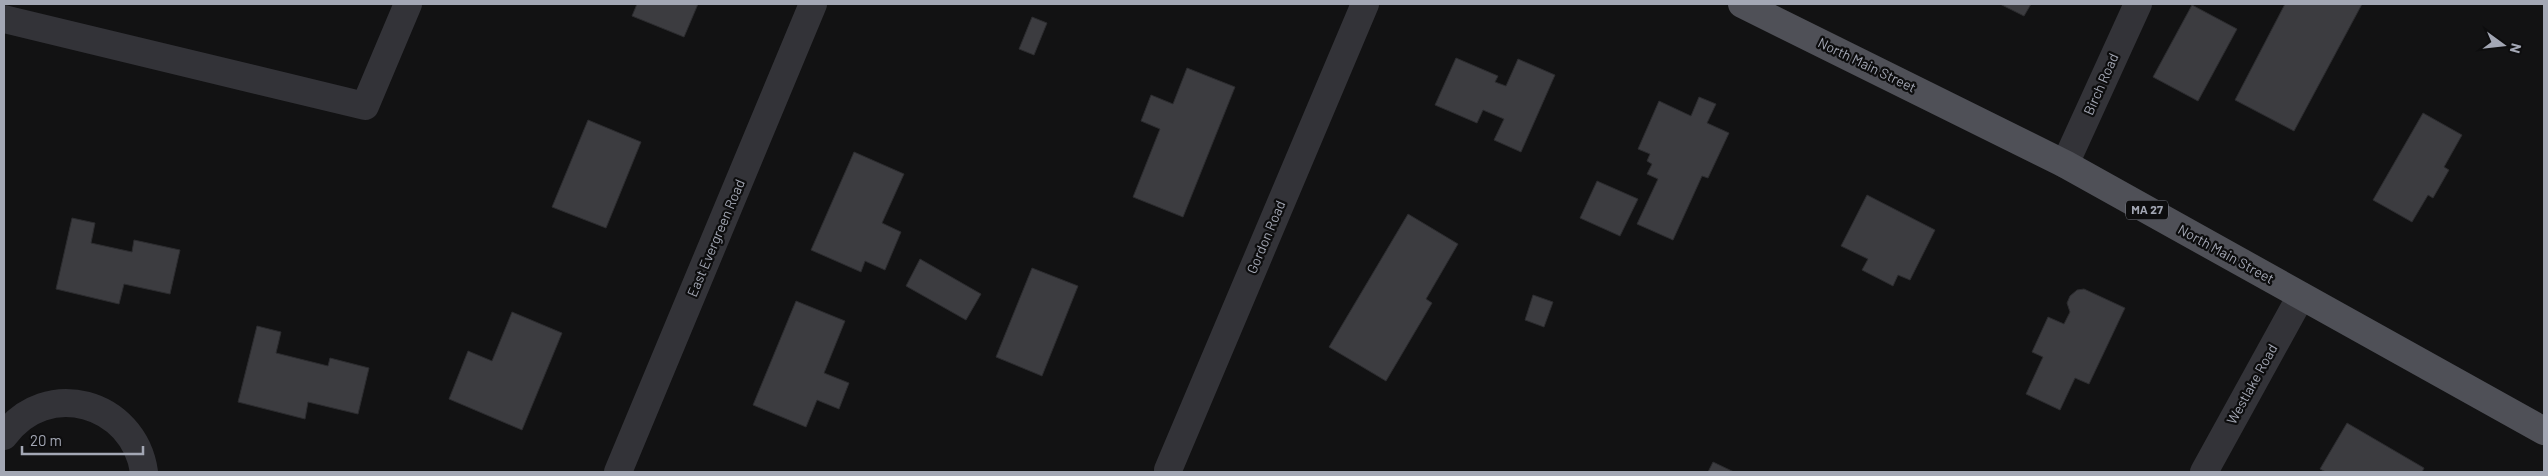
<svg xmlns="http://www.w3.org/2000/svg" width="2548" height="476" viewBox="0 0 2548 476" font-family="Barlow,sans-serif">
	<rect width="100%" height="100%" fill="#121213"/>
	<path fill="#3c3c40" stroke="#2c2c2f" d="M637,4H698L684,37L632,16Z
		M2000,4H2031L2024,16Z
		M2285,4H2362L2294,131L2235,100Z
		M2192,5L2237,29L2198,101L2153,77Z
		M1032,17L1047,23L1034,55L1019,49Z
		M1456,58L1498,76L1495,82L1506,86L1518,59L1555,75L1521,152L1494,140L1504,119L1483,110L1477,123L1435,105Z
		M1187,68L1235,87L1183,217L1133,197L1160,129L1141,121L1151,95L1173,104Z
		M1699,97L1716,104L1707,123L1729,133L1708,178L1702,176L1673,240L1637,224L1658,179L1647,174L1652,164L1647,161L1650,154L1638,149L1659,101L1691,116Z
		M2423,113L2462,135L2444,167L2449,170L2433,198L2428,195L2412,222L2373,200Z
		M588,120L641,142L606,228L552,207Z
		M854,152L904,174L882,223L901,232L885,270L865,261L861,272L811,250Z
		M1597,181L1638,199L1620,236L1580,218Z
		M1867,195L1935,230L1910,280L1898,275L1893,286L1862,270L1868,259L1841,246Z
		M1408,214L1458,244L1426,299L1432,303L1386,381L1329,347Z
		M72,218L95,223L91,243L132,252L134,240L180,250L170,294L124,284L119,304L56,289Z
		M920,259L981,294L966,320L906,286Z
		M1032,268L1078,286L1042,376L996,357Z
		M2084,289L2125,308L2089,384L2075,378L2060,410L2026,394L2043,357L2032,352L2048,317L2064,324L2070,312L2067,303L2070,296L2077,290Z
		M1533,295L1553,302L1544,327L1525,320Z
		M796,301L845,321L824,373L849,383L839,409L817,400L806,427L753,405Z
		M512,312L562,333L522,430L449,399L468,351L492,361Z
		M257,326L281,332L276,353L328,366L330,358L369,368L358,414L308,402L305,419L238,402Z
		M2347,423L2424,468L2422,472H2326L2320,469Z
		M1713,462L1734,472H1708Z"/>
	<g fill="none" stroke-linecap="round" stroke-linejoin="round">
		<path stroke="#333338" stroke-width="28" d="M4,19L365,106L408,4
			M2065,164L2138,4
			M4,436C46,377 134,402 144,472
			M1168,470L1365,4
			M618,472L813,4
			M2204,472L2301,296"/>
		<path stroke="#4f5057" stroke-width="28" d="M1742,4L2065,164L2544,431"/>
	</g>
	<g text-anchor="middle" stroke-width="4.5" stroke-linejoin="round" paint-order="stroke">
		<rect fill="#0d0d0e" stroke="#767982" stroke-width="1" x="2126" y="200.5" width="42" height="19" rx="4"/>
		<g font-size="12" font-weight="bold" fill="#a3a7b4">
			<text x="2147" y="214">MA 27</text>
		</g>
		<g font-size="14" fill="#a3a7b4" stroke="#0d0d0e">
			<text transform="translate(1867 65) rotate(26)" y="5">North Main Street</text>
			<text transform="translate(2101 84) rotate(-66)" y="5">Birch Road</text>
			<text transform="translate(1266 237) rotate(-67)" y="5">Gordon Road</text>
			<text transform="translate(716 238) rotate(-67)" y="5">East Evergreen Road</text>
			<text transform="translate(2226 254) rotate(29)" y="5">North Main Street</text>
			<text transform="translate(2252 384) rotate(-61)" y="5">Westlake Road</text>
		</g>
	</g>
	<rect width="2548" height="476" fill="none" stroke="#a3a7b4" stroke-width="10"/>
	<g transform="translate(2503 45) rotate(105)" stroke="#0d0d0e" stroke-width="4" paint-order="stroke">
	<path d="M0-4L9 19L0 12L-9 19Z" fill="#a3a7b4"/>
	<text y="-8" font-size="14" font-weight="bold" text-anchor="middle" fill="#a3a7b4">N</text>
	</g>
	<path d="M22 446v8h121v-8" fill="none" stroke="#a3a7b4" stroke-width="2.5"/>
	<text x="30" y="446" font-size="15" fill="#a3a7b4" stroke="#0d0d0e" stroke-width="4" paint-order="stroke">20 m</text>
</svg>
